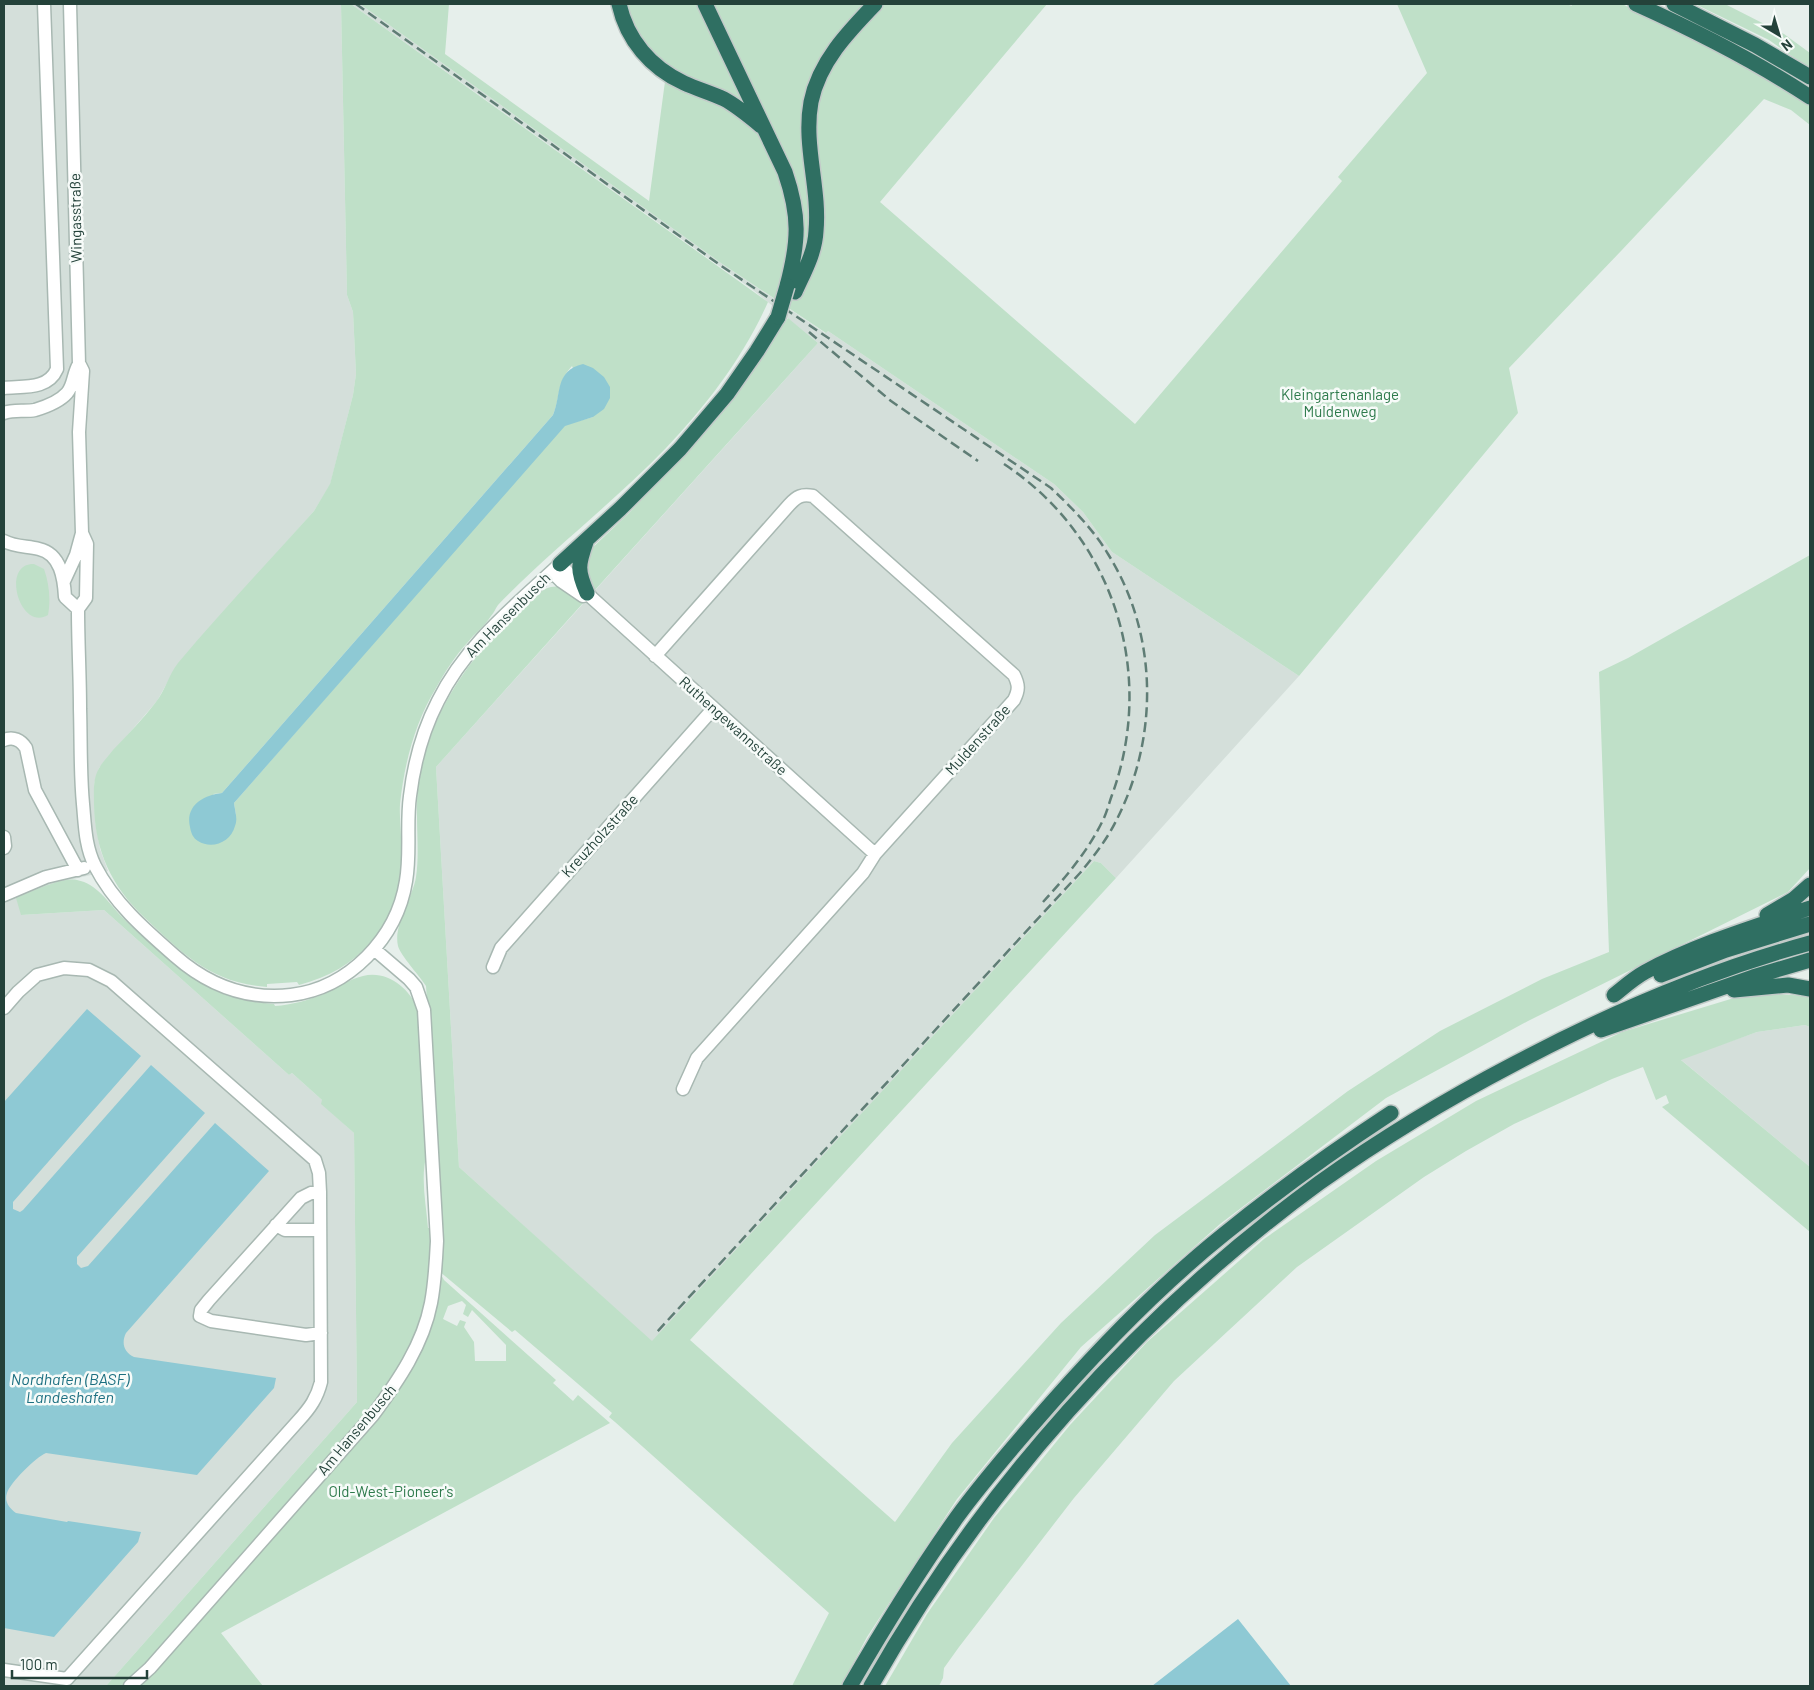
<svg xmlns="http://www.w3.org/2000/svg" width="1814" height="1690" viewBox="0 0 1814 1690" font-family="Barlow,sans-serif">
	<rect width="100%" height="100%" fill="#e6efeb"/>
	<path fill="#d4dfda" d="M4,4H341L347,295L353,312L356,374L353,395L330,485L314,511L177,665L157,701L99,768L94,784L95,820L100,849L108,871L48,885L21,915L104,910L289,1075L292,1073L322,1100V1104L354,1133L357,1402L106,1686H4Z
		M351,4H360L721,263L825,333L828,331L1054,484L1083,512L1112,552L1299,676L1116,878L1101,863L1094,861L652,1342L459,1167L436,767L818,343L753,290Z
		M1805,1025L1810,1027V1167L1680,1059L1757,1032Z"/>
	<path fill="#bfe0c8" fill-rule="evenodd" d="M341,4H351L768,302C744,356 707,405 666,448C613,503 551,550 498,605C495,609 494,613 491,616C485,626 475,633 468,642C455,656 445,672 436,688C415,722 404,765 400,804C399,824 403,845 401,865C397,927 358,970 299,985L297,982L267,984V987C211,983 183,954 145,918C111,886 95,851 94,805C94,795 93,784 96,775C99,765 107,758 113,750C128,734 143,719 156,702C165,691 169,674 178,663C222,611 269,561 314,511L330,484L353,395L356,374L353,312L347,295ZM572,366L593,417L565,425L527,467L234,803L236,815L213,794L222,793L553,415C561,396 556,383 572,366Z
		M360,4H449L445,54L649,201L666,74L652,62L619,4H1047L880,202L1135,424L1342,181L1338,177L1427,73L1397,4H1566L1572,6L1571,4H1622L1689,36L1792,92L1810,106V125L1791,110L1764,99L1621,251L1509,368L1518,413L1299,676L1112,552L1083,512L1054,484L828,331L826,333L721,263Z
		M1695,4H1725L1784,34L1810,53V69L1769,40Z
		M788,318L818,343L595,590L586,582L588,552L629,513L688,450Z
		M1810,555V868L1788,892L1528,1021L1386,1098L1220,1224L1081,1347L957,1499L867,1637L841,1686H792L829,1613L615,1422L609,1417L612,1413L515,1330L512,1332L439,1271L444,1280L556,1380L553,1383L573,1401L578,1395L610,1423L221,1633L263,1686H106L357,1402L354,1133L321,1104L322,1100L292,1073L289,1075L104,910L21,915L16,898C31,892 61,877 77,880C97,884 108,902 121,916C132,928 145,938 157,949C196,984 221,1000 274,1004L275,1006C292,1005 308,1000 324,994C337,988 349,979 363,976C387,970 409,988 418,1009L427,1153C420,1177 426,1203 428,1228H439V1177L426,986C419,975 401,956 398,946C393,925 413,897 416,877C419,857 417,836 417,816C416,798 419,780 423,763C437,701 475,651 521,610C530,602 540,589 551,587C564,584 576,594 584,602L436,767L459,1167L652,1341L1094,861L1101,863L1116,878L690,1340L895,1522L952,1443L1061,1323L1155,1235L1348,1091L1440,1031L1542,979L1609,952L1599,672L1628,658ZM462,1301L466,1305L463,1314L468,1317L472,1310L506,1345V1361H475L474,1342L464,1327L466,1322L460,1320L457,1326L443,1319L448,1306Z
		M34,564L44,569C49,583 51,600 48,615C20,632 0,563 34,564Z
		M1772,994L1810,996V1027L1805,1025L1757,1032L1681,1060L1810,1167V1232L1662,1107L1669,1103L1666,1095L1656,1100L1643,1067L1612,1079L1514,1124L1466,1151L1424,1177L1297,1267L1174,1381L1074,1498L959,1647L944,1668L943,1678L939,1686H885L927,1614L994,1518L1070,1425L1147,1342L1264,1239L1376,1161L1476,1101L1622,1032L1734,998Z"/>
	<path fill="#8ec9d4" d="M583,364L593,368L604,377L610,387V398L604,409L593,417L565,426L234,803C235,811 238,819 235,826C231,842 212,850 198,841C193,838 191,833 190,827C185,806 203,795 222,793L553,415C562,394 554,371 583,364Z
		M87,1009L141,1056L13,1202V1209L20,1212L23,1210L151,1065L205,1113L77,1257V1264L81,1268L88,1266L215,1123L269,1171L126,1333C121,1343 124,1352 134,1357L276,1378L274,1388L197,1475L46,1453C36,1457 10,1483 7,1493C4,1501 9,1508 16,1513L67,1522L68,1521L141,1532L138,1542L54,1637L4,1628V1102Z
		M1238,1619L1291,1686H1152Z"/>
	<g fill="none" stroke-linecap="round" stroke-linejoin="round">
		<defs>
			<path id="minor" d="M4,388C23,386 48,390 57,369L44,4
				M4,413C14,409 25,412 35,410C45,407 60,401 67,393C74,385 73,373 79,364L70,4
				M82,533L87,544L86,598L78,609C78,643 80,676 80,709C81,741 80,773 83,804C85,825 85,846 95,866C114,903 144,929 175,956C208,985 247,1000 291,995C349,988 397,938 406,881C411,853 406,824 410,796C414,763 423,730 438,701C466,644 515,606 560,564L592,598L875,854
				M4,541C15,547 27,546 39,549C61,554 64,579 65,597L78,609
				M552,572L561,581L583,596
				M64,581L76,555L82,533L79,432L83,371L80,365
				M655,656L789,505C797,496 802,494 813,496L1014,675C1019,685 1019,690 1014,700L875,854L863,873L697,1058L683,1089
				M4,740C13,736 21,740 26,748L35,790L78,870
				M4,837L5,846L4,848
				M4,895L46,877L84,868
				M493,967L501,948L713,709
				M4,1008L18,992L37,975L64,968L89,970L111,981L315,1160L319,1173L320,1192L321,1382C317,1398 310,1408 299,1420L67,1679L4,1670
				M320,1192L311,1193L301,1198L209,1300L201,1310L200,1316L211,1321L306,1335L321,1333
				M276,1225L285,1230H319
				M130,1686L150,1668L373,1415C398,1381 423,1345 431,1303C435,1282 436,1261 437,1241L424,1010L416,987L409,979L374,949"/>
			<path id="highway" d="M619,4C627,40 651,68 684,83C697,89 711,93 724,99C737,106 749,116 761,126
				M705,4L785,172C800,216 799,241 787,286
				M1636,4C1696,31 1755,61 1810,97
				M1674,4L1755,45L1810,77
				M795,292C804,272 815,253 816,231C820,188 803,145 811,102C819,62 848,32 875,4
				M586,542C578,565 577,570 587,593
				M560,564L620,509L680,449L727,394L757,351L778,317
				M1767,915L1794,899L1810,885
				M1661,975L1726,950L1810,924
				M1734,990L1788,985L1810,989
				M1614,995C1624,987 1634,978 1645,972C1694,945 1757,926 1810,908
				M1601,1030L1753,977L1810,960
				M850,1686C883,1629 918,1572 957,1517C980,1485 1007,1454 1033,1424C1091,1357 1153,1291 1223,1235C1277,1191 1333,1151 1391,1113
				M871,1686C982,1490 1137,1316 1319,1183C1381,1139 1447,1099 1514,1064C1608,1014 1707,971 1810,943"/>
		</defs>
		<use href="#minor" stroke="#a8b8b2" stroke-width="15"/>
		<use href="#highway" stroke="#c2cac8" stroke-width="18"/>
		<use href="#minor" stroke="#fff" stroke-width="12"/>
		<use href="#highway" stroke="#2f6f62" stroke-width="15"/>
		<path stroke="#5f7d75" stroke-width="2.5" stroke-dasharray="10 5" stroke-linecap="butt" d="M356,4L720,265L1051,488C1072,508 1093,529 1108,554C1158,634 1159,736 1117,819C1108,838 1094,856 1080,873L656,1333
			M809,332L891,401L978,461
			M1004,464C1113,536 1157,672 1112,795C1109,803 1107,812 1103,820C1088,851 1066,877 1043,902"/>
		<defs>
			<path id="highway-bridge" d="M778,317L787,286"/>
		</defs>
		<use href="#highway-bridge" stroke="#c2cac8" stroke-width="18" stroke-linecap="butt"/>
		<use href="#highway-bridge" stroke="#2f6f62" stroke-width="15"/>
	</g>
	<g text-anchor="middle" stroke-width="5" stroke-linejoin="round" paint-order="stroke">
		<g font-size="15" fill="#24423a" stroke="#f7fbf9">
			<text transform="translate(76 218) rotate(-91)" y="5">Wingasstraße</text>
			<text transform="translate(508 615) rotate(-45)" y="5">Am Hansenbusch</text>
			<text transform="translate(733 726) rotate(42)" y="5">Ruthengewannstraße</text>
			<text transform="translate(978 740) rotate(-48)" y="5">Muldenstraße</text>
			<text transform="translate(600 836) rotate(-48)" y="5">Kreuzholzstraße</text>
			<text transform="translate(357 1430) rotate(-50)" y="5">Am Hansenbusch</text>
		</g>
		<g font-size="15" fill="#2d7a4b" stroke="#f7fbf9">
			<text x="1340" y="400">Kleingartenanlage<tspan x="1340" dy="17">Muldenweg</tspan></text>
			<text x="391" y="1497">Old-West-Pioneer's</text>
		</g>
		<g font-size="16" font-style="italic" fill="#1c6f80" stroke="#f7fbf9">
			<text x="70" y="1385">Nordhafen (BASF)<tspan x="70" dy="18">Landeshafen</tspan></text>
		</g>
	</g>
	<rect width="1814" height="1690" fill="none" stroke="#24423a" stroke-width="10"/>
	<g transform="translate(1779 35) rotate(142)" stroke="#f7fbf9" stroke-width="4" paint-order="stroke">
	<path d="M0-4L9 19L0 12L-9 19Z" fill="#24423a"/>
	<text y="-8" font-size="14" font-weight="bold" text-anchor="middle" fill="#24423a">N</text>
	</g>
	<path d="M12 1670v8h135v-8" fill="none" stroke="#24423a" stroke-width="2.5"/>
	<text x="20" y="1670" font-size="15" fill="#24423a" stroke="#f7fbf9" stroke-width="4" paint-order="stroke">100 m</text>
</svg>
